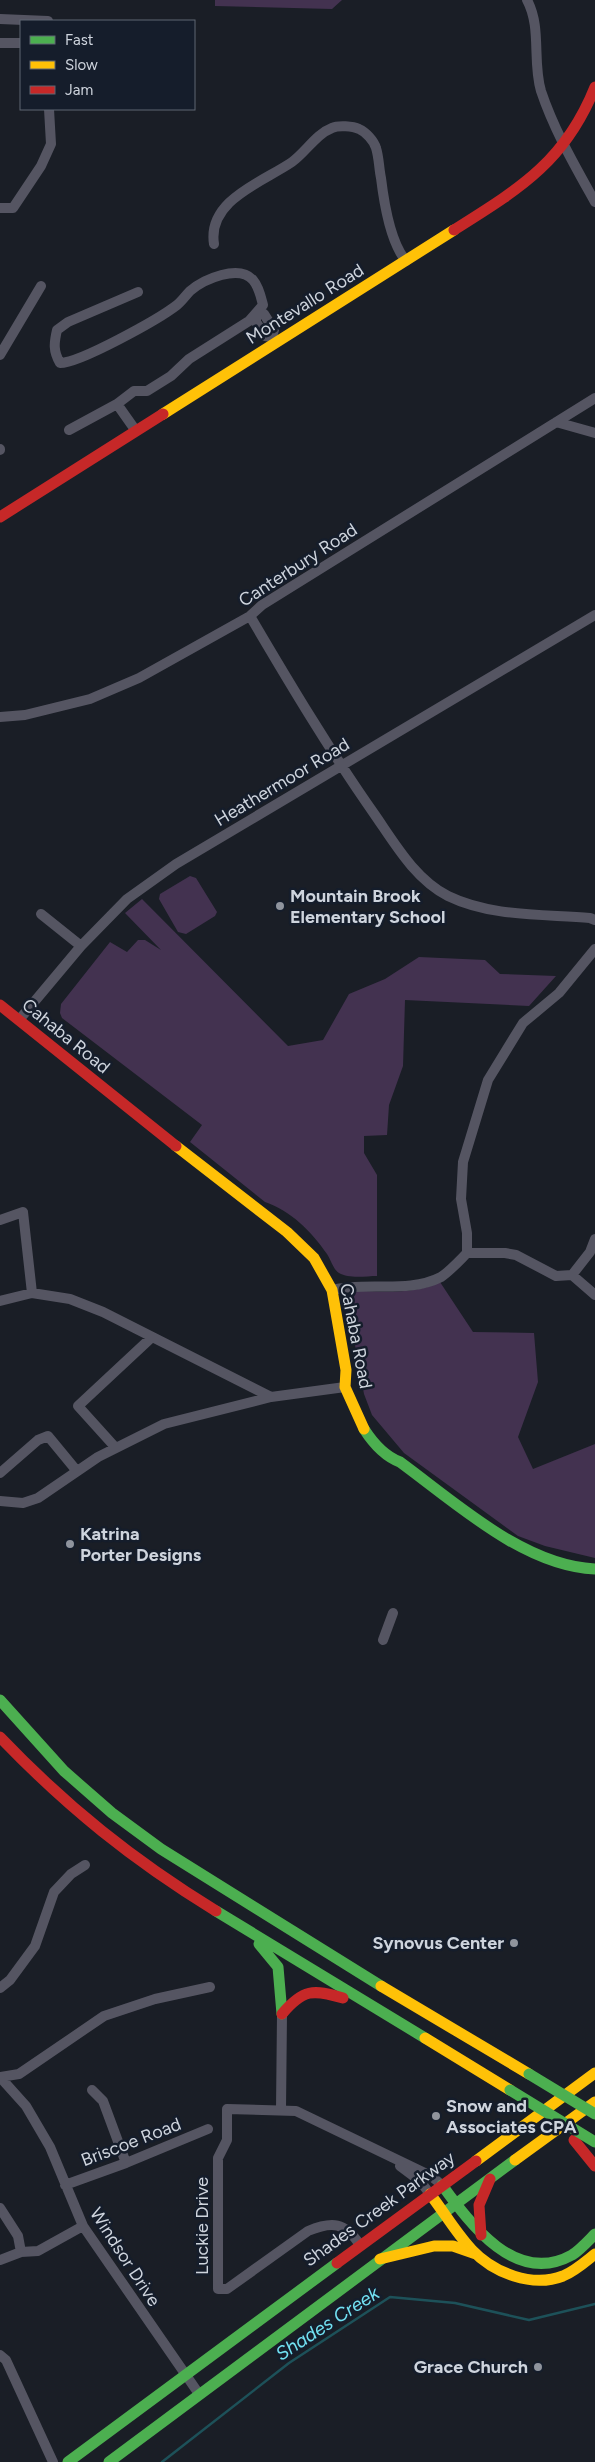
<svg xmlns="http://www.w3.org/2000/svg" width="595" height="2462" viewBox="0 0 595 2462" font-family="Figtree,sans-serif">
	<rect width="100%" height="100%" fill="#1a1e26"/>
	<path fill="#433250" d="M215,0H342L332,9L215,6Z
		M190,876L196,878L217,912L215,916L186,934L178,932L159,899L160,894Z
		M142,899L288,1046L323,1040L349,994L385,979L419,957L485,960L500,974L556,976L529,1006L405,1000L403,1066L389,1105L387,1135L364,1136V1153L377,1175V1276C366,1276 349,1279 339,1273C333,1269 331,1260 327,1254C312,1232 290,1210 265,1202L190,1142L202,1125L62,1018L60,1013L61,1004L110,942L127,952L138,940H145L161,950L125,913Z
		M440,1282L473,1332L534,1333L538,1382L518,1437L533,1469L595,1444V1558L545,1546L518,1536L404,1453L372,1415L364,1394L347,1302L354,1291C383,1291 414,1295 440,1282Z"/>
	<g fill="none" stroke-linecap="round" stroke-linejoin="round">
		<path stroke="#1d5159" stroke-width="2.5" d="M162,2462L289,2363L390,2297L455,2303L529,2320L595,2304"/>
		<path stroke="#555562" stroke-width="10" d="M527,0C542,28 532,61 541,91C554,130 575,166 595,202
			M0,19L48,21
			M0,43H21
			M0,208H13L41,166L51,144L49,109
			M214,244C207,200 263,182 292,162C306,152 316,134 332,128C338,125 353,126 359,129C366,132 374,141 376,148C379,157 379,169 381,178C384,203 390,242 406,261
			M256,314H264L274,330L272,337L265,336L256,322Z
			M0,355L41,286
			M117,404L134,391H147L171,376L189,359L249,321L263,305C261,297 259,287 253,280C239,264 204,279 190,291C186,295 182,301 177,305C159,319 80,363 60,363C53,351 54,343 57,330L68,322L138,292
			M556,422L595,433
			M69,430L117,404L136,431
			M0,449V450
			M250,616C290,684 330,751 375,815C395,844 415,879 448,896C491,917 543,914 590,918L595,920
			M0,717L25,715L90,699L139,678L250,616L262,605L595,398
			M41,914L81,946
			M19,1020L81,946L127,899L176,864L595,615
			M0,1220L23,1212L32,1293
			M467,1253H505L516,1255L556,1276L572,1275L590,1252L595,1239
			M572,1275L595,1295
			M332,1290C367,1281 408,1294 441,1277C450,1271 459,1261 467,1253V1233L461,1199L463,1162L488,1080L523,1023L559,993L595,949
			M0,1301L32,1293L70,1299L103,1312L271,1397
			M115,1447L78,1406L152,1337
			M0,1473L38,1440L48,1436L76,1470
			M0,1501L23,1503L38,1498L98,1457L164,1424L271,1397L345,1387
			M383,1640L393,1613
			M0,1988L10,1980L35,1946L54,1892L71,1874L85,1865
			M0,2077L26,2106L50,2147L83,2226L199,2394
			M0,2077L19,2074L104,2016L155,1999L210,1987
			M92,2090L103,2101L126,2163
			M281,2109L282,2014
			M400,2166L420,2181L430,2194
			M65,2185L126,2163L208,2129
			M0,2208L18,2236L21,2252
			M360,2245C345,2222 332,2221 308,2231L227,2289H218V2158L227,2140V2109L296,2111L431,2176L442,2185
			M0,2260L21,2252L38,2251L83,2226
			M0,2355L6,2360L53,2462"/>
		<path stroke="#4caf50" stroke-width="11" d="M364,1429C373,1443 384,1456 400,1462C456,1503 524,1566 595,1569
			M0,1700L64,1771L112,1813L161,1849L381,1986
			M216,1911L425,2038
			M259,1944L278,1967L282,2014
			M442,2185C471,2225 516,2286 572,2255C580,2250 588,2241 595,2234
			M68,2462L337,2263
			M109,2462L515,2160"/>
		<path stroke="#ffc107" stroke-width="11" d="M163,414L454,230
			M176,1146L287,1232L314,1258L332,1290L346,1370L345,1387L364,1429
			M381,1986L529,2074
			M425,2038L510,2090
			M515,2160L595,2102
			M476,2161L595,2073
			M430,2194C444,2212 456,2233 472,2250C494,2273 532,2288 563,2276C575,2271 585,2262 595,2254
			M380,2259L434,2246H453L476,2254"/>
		<path stroke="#c62828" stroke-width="11" d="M454,230C519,189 565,162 595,87
			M0,517L163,414
			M0,1005L176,1146
			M0,1737C67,1807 133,1860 216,1911
			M282,2014C303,1989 313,1989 343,1998
			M574,2140L595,2166
			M481,2235L479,2205L490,2179
			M337,2263L476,2161"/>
		<path stroke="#4caf50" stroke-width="11" d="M529,2074L595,2114
			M510,2090L595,2142"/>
	</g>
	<g fill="#8f949d" stroke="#151d2b" stroke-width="2">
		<circle cx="280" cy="906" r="5"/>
		<circle cx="70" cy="1544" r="5"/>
		<circle cx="514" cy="1943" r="5"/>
		<circle cx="436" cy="2116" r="5"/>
		<circle cx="538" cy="2367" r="5"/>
	</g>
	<g text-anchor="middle" stroke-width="5" stroke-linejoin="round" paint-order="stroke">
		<g font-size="18" fill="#ced4dd" stroke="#151d2b">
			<text transform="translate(305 304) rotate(-32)" y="6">Montevallo Road</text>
			<text transform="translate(298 565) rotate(-33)" y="6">Canterbury Road</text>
			<text transform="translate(282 782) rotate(-31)" y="6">Heathermoor Road</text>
			<text transform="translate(66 1036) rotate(39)" y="6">Cahaba Road</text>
			<text transform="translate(356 1336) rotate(79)" y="6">Cahaba Road</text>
			<text transform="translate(131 2142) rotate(-21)" y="6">Briscoe Road</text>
			<text transform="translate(379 2209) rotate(-36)" y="6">Shades Creek Parkway</text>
			<text transform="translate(202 2226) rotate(-90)" y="6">Luckie Drive</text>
			<text transform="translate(125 2257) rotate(57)" y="6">Windsor Drive</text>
		</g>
		<g font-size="18" font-weight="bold" fill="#ced4dd" stroke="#151d2b" text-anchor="start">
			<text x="290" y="902">Mountain Brook<tspan x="290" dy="21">Elementary School</tspan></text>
			<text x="80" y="1540">Katrina<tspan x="80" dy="21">Porter Designs</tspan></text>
			<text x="504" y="1949" text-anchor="end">Synovus Center</text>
			<text x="446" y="2112">Snow and<tspan x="446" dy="21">Associates CPA</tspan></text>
			<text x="528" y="2373" text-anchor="end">Grace Church</text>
		</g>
		<g font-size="19" font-style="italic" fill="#72e1f2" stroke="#151d2b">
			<text transform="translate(327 2323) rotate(-33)" y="7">Shades Creek</text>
		</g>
	</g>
	<rect x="20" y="20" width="175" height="90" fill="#151d2b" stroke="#5f6672"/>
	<rect x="30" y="36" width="25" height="8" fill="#4caf50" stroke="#5f6672"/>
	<text x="65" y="45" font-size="15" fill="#ced4dd">Fast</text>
	<rect x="30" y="61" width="25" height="8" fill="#ffc107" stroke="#5f6672"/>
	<text x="65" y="70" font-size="15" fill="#ced4dd">Slow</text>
	<rect x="30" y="86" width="25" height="8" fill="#c62828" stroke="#5f6672"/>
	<text x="65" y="95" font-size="15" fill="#ced4dd">Jam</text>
</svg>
